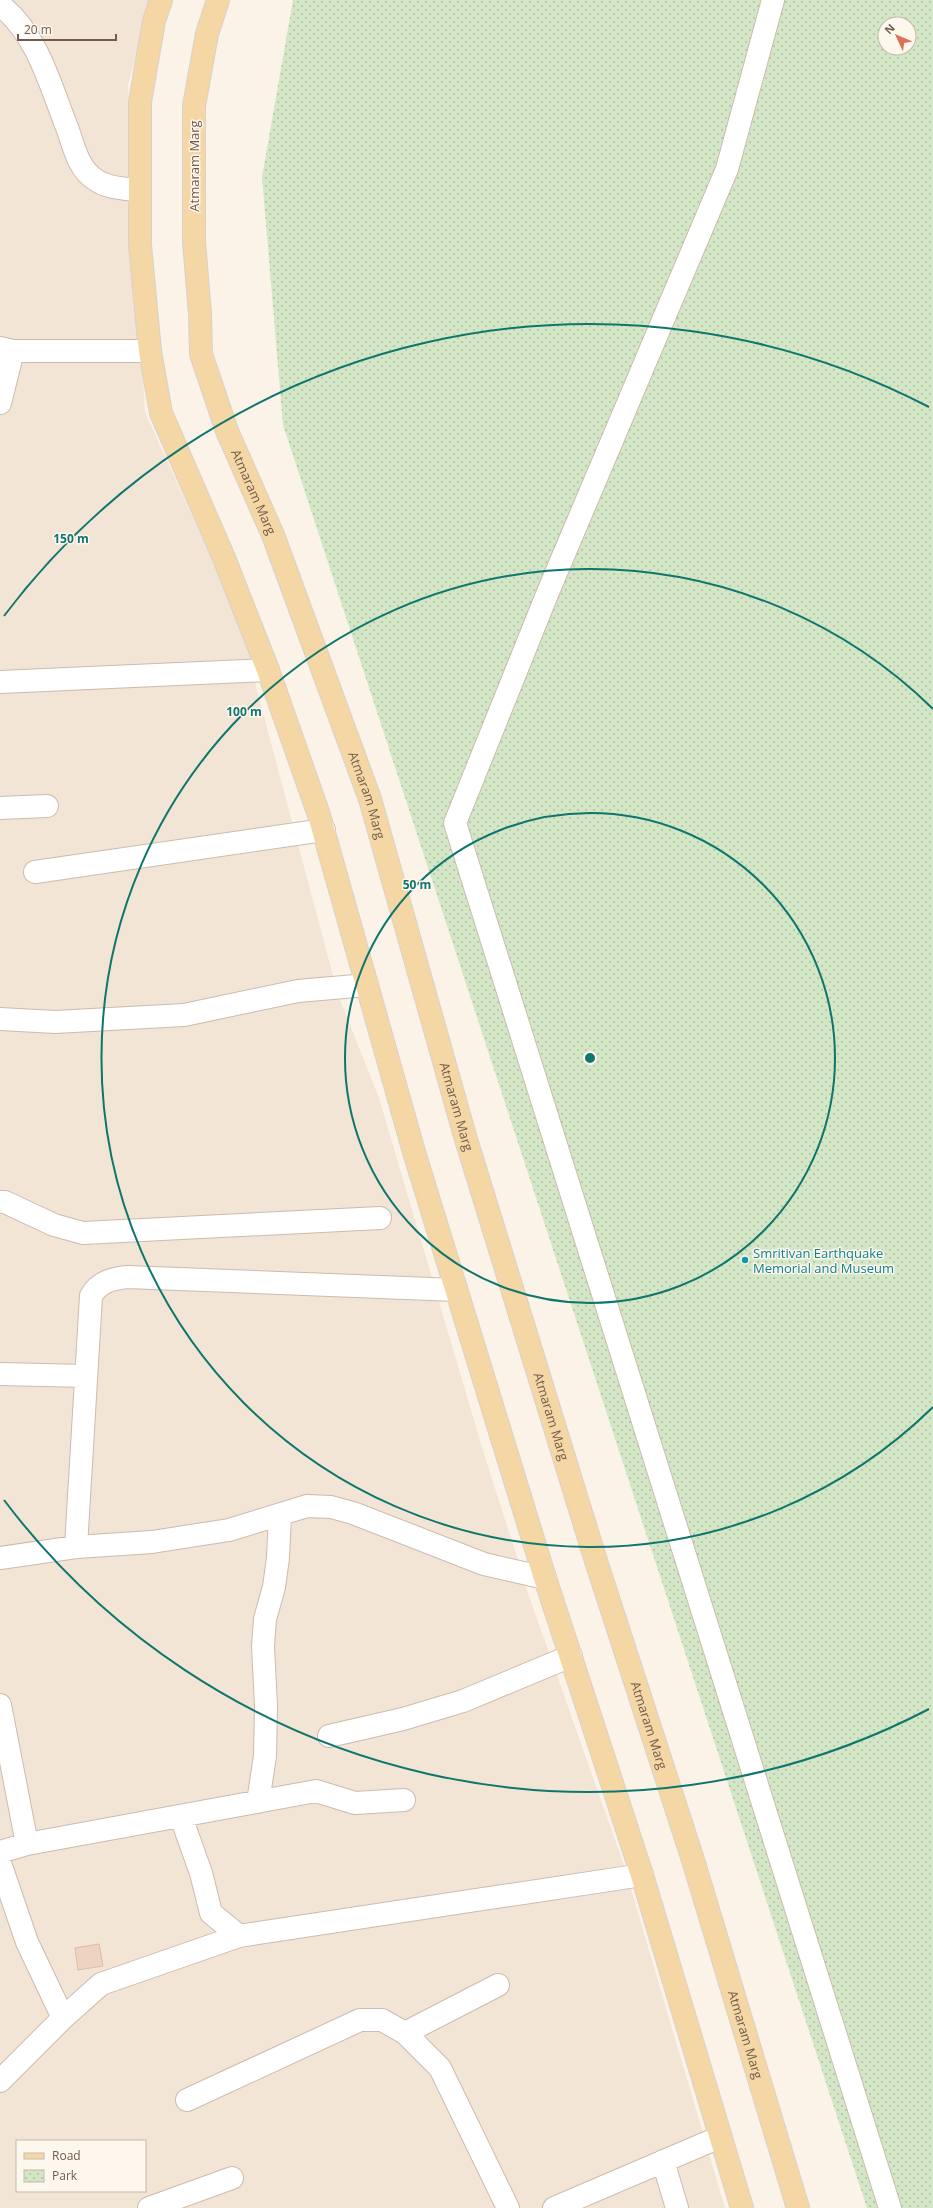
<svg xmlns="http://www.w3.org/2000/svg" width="933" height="2208" viewBox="0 0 933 2208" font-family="'Open Sans',sans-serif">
	<defs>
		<pattern id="park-dots" width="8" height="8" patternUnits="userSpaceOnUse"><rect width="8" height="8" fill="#d3e7c6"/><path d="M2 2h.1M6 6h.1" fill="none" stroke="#b0bea3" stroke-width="1.8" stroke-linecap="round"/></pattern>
	</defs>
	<rect width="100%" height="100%" fill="#fbf3e7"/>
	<path fill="#f2e5d6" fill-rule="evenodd" d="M0,0H152L128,85L145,412L257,659L0,675Z
		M254,679L335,983L208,1004L72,1012L0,1009V681Z
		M335,987L379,1098L484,1454L519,1563L347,1513H283L0,1555V1014L72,1017Z
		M347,1515L518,1565L625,1868L236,1936L115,1978L0,2082V1557L283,1516Z
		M626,1872L725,2208H0V2088L117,1983L236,1941ZM17,2141H145V2191H17Z"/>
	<path fill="url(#park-dots)" fill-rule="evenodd" d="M293,0H933V2208H867L283,425L262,177ZM885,24H909V48H885Z"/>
	<path fill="#eed3c0" stroke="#dfbaa2" d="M99,1944L103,1966L78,1970L75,1948Z"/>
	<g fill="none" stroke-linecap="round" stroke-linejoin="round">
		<defs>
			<path id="minor" d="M773,0L727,169L548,592L455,823L890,2208
				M0,5C38,34 51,88 68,130C74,148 79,170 96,180C108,189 126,188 140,191
				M0,348L13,351H150
				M0,403L13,351
				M0,682L268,670
				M0,808L47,806
				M35,872L324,830
				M0,1019L55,1022L184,1015L298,991L367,985
				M0,1202H5L54,1225L83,1233L380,1218
				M0,1374L85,1376
				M76,1547L91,1296C99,1282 111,1279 127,1277L456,1290
				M0,1558L76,1547L152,1542L229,1530L307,1506L331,1507L353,1513L484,1564L545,1578
				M0,1705L27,1844
				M329,1736L403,1719L463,1701L571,1656
				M258,1802L265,1756L266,1706L263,1646L265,1619L274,1587L278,1558L280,1515
				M181,1817L201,1873L211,1913L239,1936
				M0,1852L27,1844L316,1791L355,1803L404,1800
				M0,1863L27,1942L63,2018
				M405,2033L440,2068L508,2208
				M0,2081L63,2018L101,1984L239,1936L642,1875
				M187,2100L360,2020H382L405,2033L498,1985
				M663,2161L677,2208
				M149,2208L232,2178
				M554,2208L720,2137"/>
			<g id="major">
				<path d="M161,0L154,21L140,102V245L150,351L161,413L224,558L268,670L319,815L414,1152L545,1578L642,1875L742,2208"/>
				<path id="s1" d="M218,0L207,34L194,106V242L200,314L201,354L227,431L273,535L370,799L465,1136L596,1561L693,1860L798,2208"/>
			</g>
		</defs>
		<use href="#minor" stroke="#ccbbae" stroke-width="24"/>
		<use href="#major" stroke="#d8d1cd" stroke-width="24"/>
		<use href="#minor" stroke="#fff" stroke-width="22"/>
		<use href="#major" stroke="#f4d7a4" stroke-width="22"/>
	</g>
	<g fill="none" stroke="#0f766e" stroke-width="2">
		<circle cx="590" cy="1058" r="245"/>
		<path d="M933 1407A489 489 0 1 1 933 709"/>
		<path d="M929 1709A734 734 0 0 1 4 1500M4 616A734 734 0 0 1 929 407"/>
	</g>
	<circle fill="#0f9aa8" stroke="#fef7ed" stroke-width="1.5" cx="745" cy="1260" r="4"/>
	<g text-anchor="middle" stroke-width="3" stroke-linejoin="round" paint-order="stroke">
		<g font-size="13" fill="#725b4d" stroke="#fef7ed">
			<text transform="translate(194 166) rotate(-90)" y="5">Atmaram Marg</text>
			<text dy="5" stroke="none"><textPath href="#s1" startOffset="505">Atmaram Marg</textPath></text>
			<text dy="5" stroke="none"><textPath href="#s1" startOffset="829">Atmaram Marg</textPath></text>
			<text dy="5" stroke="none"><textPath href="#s1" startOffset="1153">Atmaram Marg</textPath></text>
			<text dy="5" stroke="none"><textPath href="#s1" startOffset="1477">Atmaram Marg</textPath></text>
			<text dy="5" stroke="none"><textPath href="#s1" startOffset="1801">Atmaram Marg</textPath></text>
			<text dy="5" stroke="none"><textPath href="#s1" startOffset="2125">Atmaram Marg</textPath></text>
		</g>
		<g font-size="13" fill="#0d838f" stroke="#fef7ed" text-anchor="start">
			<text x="753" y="1258">Smritivan Earthquake<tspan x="753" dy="15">Memorial and Museum</tspan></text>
		</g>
	</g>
	<circle cx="590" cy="1058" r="6" fill="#0f766e" stroke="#fef7ed" stroke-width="2"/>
	<g font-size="12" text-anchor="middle" font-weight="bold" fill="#0f766e" stroke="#fef7ed" stroke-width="3" stroke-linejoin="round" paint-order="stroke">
		<text x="71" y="543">150 m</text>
		<text x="244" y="716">100 m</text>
		<text x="417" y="889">50 m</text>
	</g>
	<rect x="16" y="2140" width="130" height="52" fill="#fef7ed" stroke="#c6b9ad"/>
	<rect x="24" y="2153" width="20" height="6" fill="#f4d7a4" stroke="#c6b9ad"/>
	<text x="52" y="2160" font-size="12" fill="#725b4d">Road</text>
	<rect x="24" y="2170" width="20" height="12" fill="url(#park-dots)" stroke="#c6b9ad"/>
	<text x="52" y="2180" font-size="12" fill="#725b4d">Park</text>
	<g transform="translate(897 36) rotate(314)"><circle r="19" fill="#fef7ed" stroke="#c6b9ad"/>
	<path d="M0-3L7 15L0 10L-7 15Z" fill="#db7456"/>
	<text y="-6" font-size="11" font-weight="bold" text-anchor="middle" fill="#725b4d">N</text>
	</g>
	<path d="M18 34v6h98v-6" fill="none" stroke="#725b4d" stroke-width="2"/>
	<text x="24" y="34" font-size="12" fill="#725b4d" stroke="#fef7ed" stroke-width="3" paint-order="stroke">20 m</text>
</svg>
